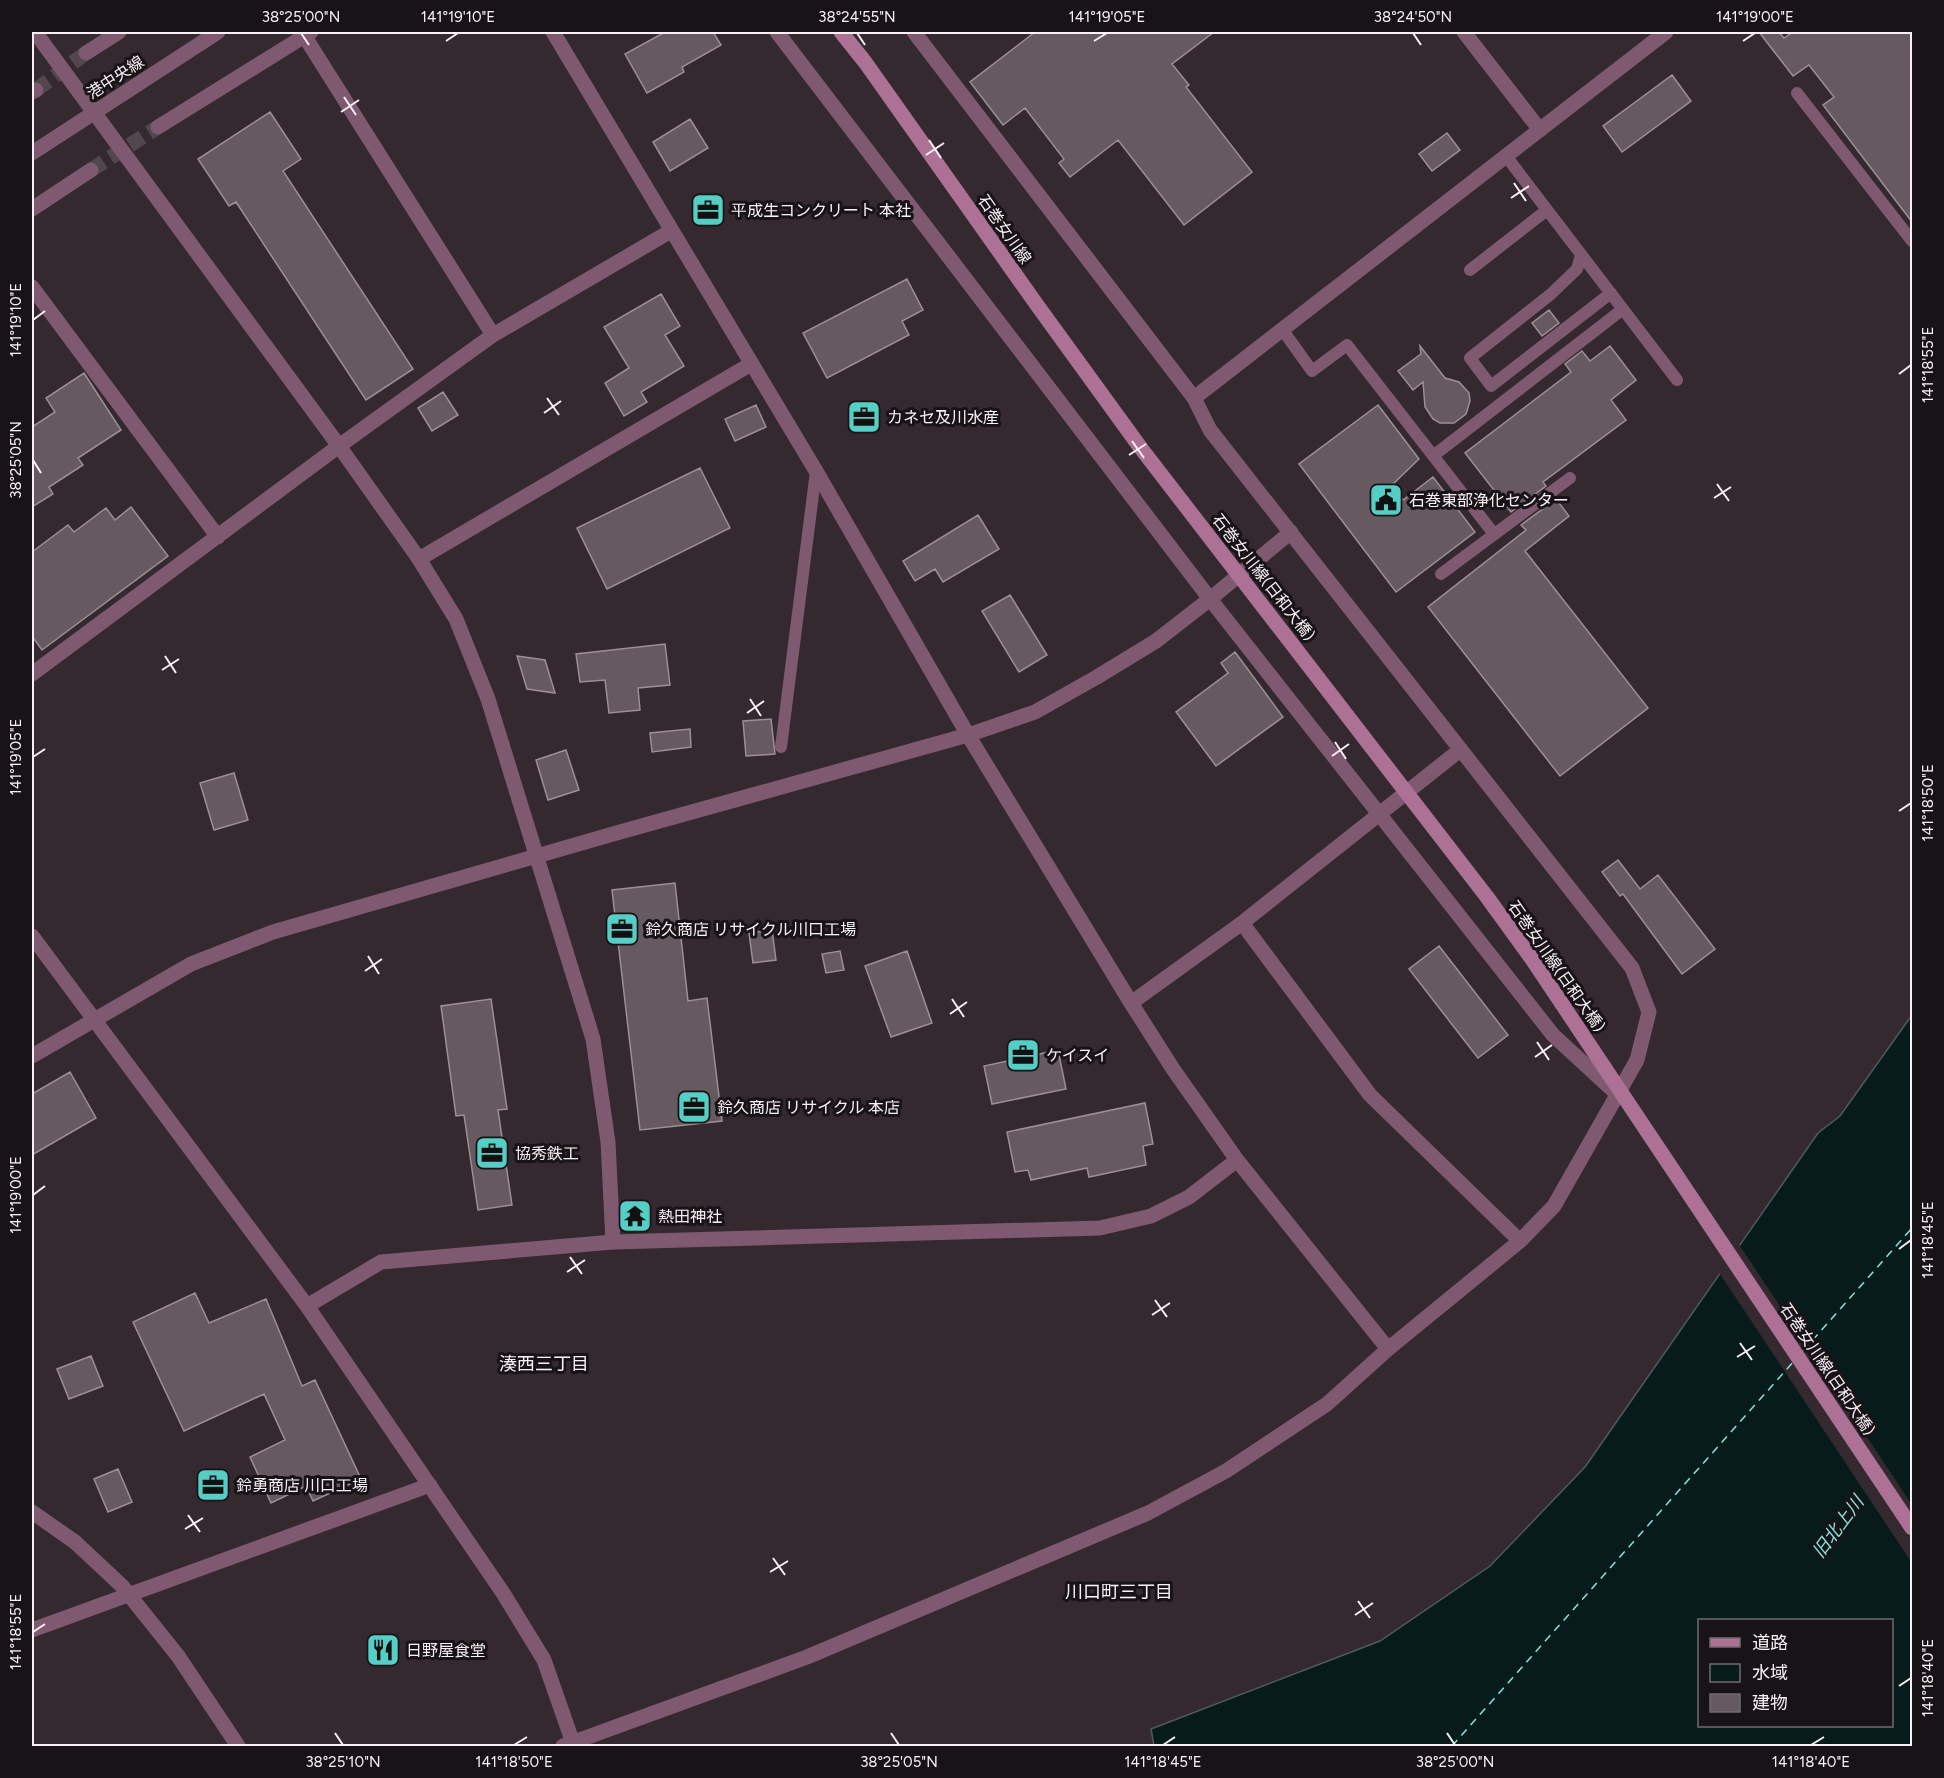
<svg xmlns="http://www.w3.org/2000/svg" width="1944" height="1778" viewBox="0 0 1944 1778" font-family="Figtree,'Noto Sans JP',sans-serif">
	<rect width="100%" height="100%" fill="#34292f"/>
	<path fill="#071c1a" stroke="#4f5c5b" stroke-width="1.5" fill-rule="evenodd" d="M1912,1015V1746H1154L1151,1729L1380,1641L1490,1566L1585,1467L1818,1133L1840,1116ZM1700,1620H1892V1726H1700Z"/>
	<path fill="#34292f" d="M1738,1243L1912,1505V1563L1718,1271Z"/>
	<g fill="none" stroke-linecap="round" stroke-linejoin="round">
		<path stroke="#7fe7df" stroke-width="1.5" stroke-dasharray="8 6" stroke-linecap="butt" d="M1803,1351L1912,1228
			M1452,1746L1794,1361"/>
	</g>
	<path fill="#665a60" stroke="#9c8f96" stroke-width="1.5" d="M665,32H713L721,45L682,67L684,72L647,93L625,54Z
		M1035,32H1214L1172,64L1189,85L1186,87L1252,172L1184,225L1118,140L1070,177L1059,163L1064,159L1025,108L1003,125L970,82Z
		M1759,32H1779L1784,38L1793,32H1912V222L1823,105L1834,97L1809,65L1793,76Z
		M1672,75L1691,101L1622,152L1603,126Z
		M270,112L301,159L283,171L413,369L366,400L236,202L229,206L198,159Z
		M690,119L708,148L670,171L653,142Z
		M1447,133L1460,150L1432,171L1419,154Z
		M907,279L923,310L902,321L909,335L827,378L803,333Z
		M661,294L680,326L665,335L684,366L641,392L647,402L624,416L605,383L629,368L604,327Z
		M1549,310L1559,323L1542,336L1532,323Z
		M1420,346L1445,378L1459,382L1469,393L1470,401L1466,414L1454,423H1440L1433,419L1425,407L1423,382L1413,390L1398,371L1421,354Z
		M1610,346L1636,380L1611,400L1626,420L1543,482L1546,486L1511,512L1465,453L1571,372L1565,364L1582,351L1590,361Z
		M84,373L121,430L78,458L83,465L49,487L53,494L32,507V427L55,412L46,398Z
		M443,392L458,415L432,431L418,408Z
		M756,405L766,427L735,441L725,419Z
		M1378,405L1419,459L1391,486L1403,500L1433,477L1475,532L1396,592L1299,464Z
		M700,468L730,528L607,589L577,528Z
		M1556,499L1569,516L1525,551L1648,708L1560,776L1428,607L1526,530L1521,525Z
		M131,507L168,556L42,650L32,636V552L68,525L74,532L106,508L115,520Z
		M978,515L999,549L943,582L935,569L915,581L903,561Z
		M1010,595L1047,655L1019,672L982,611Z
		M665,644L670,685L638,688L640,710L609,713L605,680L580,682L576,654Z
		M1235,652L1283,717L1216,766L1176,712L1228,673L1221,663Z
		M517,656L545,660L555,693L527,689Z
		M771,719L775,754L746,756L743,721Z
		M690,729L691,747L652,752L650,733Z
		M566,750L579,790L548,800L536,760Z
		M234,773L248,820L214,830L200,783Z
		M1618,860L1640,889L1658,875L1715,949L1682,974L1623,894L1620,896L1602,872Z
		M675,883L688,1001L707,998L722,1121L640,1130L612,890Z
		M772,930L776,960L753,963L749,933Z
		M1439,946L1508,1035L1478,1058L1409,969Z
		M840,951L844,970L826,973L822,954Z
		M907,951L932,1023L891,1037L865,966Z
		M491,999L507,1109L498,1110L512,1205L478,1210L464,1115L456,1116L441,1006Z
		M1058,1050L1066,1089L992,1104L984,1066Z
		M70,1072L96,1118L32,1155V1094Z
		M1145,1103L1153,1144L1143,1146L1146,1165L1089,1177L1087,1168L1031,1180L1028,1170L1015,1172L1007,1132Z
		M195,1293L209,1323L266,1299L302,1386L315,1380L361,1479L313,1501L306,1486L271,1503L250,1457L285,1440L264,1394L184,1431L133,1322Z
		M91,1356L103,1386L69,1399L57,1369Z
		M118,1469L132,1502L108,1512L94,1479Z"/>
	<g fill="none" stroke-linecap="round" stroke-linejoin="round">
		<path stroke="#51474d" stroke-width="15" stroke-dasharray="15 8" stroke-linecap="butt" d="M36,90L86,53
			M91,170L158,127"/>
		<path stroke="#7f596f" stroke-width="12" d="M1797,93L1912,241
			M1506,156L1677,380
			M1581,255L1577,269L1551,294L1470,358L1491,386L1611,293
			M1470,270L1547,210
			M1282,329L1312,371L1347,345L1494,534
			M1433,456L1623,309
			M1441,574L1570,478
			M781,747L816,471"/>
		<path stroke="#7f596f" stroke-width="15" d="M553,32L816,471L968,735L1131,1003L1173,1069L1237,1160L1388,1349
			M777,32L1210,599L1553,1035L1617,1094
			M305,37L493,335
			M86,53L119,32
			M32,92L36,90
			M158,127L311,32
			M32,209L91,170
			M32,287L218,537
			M419,559L751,364
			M32,674L339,446L493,335L671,231
			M1242,923L1370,1095L1520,1241
			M32,936L307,1306L503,1593L544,1660L573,1743
			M1131,1003L1242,923L1460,750
			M307,1306L381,1262L613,1242L1100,1228L1151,1216L1189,1197L1237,1160
			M32,1630L430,1485
			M563,1746L807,1657L1148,1513L1226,1471L1327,1404L1388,1349L1520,1241L1554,1206L1637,1060L1649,1012L1632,968L1210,430L1194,398L914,32"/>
		<path stroke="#7f596f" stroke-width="15" d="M35,32L339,446L419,559L456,619L488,699L593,1039L608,1142L613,1242
			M1464,32L1540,130
			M32,153L218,32
			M1194,398L1666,32
			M32,1056L191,964L273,932L620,832L968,735L1035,712L1097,677L1156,641L1210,599L1291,532
			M32,1512L75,1542"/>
		<path stroke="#ac7194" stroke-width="15" d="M841,32L865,62L1037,305L1140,447"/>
		<path stroke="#7f596f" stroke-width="15" d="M75,1542L122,1586L178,1656L238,1746"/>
		<path stroke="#ac7194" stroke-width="15" d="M1140,447L1487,897L1532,959L1912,1528"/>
	</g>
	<path fill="none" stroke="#f8f0f4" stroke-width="2" d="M301,33L309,45M857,33L865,45M1413,33L1421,45M446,41L458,33M1094,41L1107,33M1743,41L1755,33M344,97L356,115M341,112L359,100M929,140L941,158M926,155L944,143M1514,183L1526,201M1511,198L1529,186M33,320L45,311M1899,374L1911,365M547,398L559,415M544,413L561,401M1132,441L1144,458M1129,455L1146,444M33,460L41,473M1717,484L1729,501M1714,498L1731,487M165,656L176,673M162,670L179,659M750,699L761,716M747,713L764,701M1335,742L1346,759M1332,756L1349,744M33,757L45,749M1899,811L1911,803M368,956L379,974M365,971L382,959M952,999L964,1017M950,1014L967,1002M1537,1042L1549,1060M1535,1057L1552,1045M33,1195L45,1186M1899,1249L1911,1240M570,1257L582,1274M567,1272L585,1260M1155,1300L1167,1317M1152,1315L1170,1303M1740,1343L1752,1360M1737,1357L1755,1346M188,1515L200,1532M185,1529L203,1518M773,1558L785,1575M770,1572L788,1561M1358,1601L1370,1618M1355,1615L1373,1603M33,1632L45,1624M1899,1686L1911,1678M335,1733L343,1745M891,1733L899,1745M1447,1733L1455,1745M514,1745L527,1737M1163,1745L1175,1737M1811,1745L1824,1737"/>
	<defs>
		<symbol id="office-square" viewBox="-11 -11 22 22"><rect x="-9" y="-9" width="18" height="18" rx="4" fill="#55cec5" stroke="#181316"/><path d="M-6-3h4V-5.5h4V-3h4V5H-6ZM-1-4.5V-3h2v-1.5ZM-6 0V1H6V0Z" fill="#111"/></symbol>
		<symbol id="civic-square" viewBox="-11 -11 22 22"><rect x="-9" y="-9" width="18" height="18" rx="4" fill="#55cec5" stroke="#181316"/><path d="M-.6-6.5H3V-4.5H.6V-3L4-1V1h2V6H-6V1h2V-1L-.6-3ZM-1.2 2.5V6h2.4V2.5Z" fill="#111"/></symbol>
		<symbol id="temple-square" viewBox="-11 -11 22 22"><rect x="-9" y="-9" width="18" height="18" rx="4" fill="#55cec5" stroke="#181316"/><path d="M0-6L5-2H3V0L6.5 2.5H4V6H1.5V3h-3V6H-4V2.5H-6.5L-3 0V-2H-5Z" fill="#111"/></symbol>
		<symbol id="restaurant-square" viewBox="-11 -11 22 22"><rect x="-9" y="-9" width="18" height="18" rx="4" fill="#55cec5" stroke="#181316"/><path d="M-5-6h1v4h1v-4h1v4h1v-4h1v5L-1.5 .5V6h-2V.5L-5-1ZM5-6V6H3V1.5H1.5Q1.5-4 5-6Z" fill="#111"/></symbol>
	</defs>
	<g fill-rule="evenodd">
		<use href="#office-square" x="689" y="191" width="38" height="38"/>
		<use href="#office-square" x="845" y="398" width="38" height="38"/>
		<use href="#civic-square" x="1367" y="481" width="38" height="38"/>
		<use href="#office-square" x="603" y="910" width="38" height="38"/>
		<use href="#office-square" x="1004" y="1036" width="38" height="38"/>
		<use href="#office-square" x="675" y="1088" width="38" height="38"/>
		<use href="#office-square" x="473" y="1134" width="38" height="38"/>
		<use href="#temple-square" x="616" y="1197" width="38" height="38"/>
		<use href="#office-square" x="194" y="1466" width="38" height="38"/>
		<use href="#restaurant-square" x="364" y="1631" width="38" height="38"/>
	</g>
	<g text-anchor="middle" stroke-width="6" stroke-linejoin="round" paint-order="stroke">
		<g font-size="16" fill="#f8f0f4" stroke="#181316">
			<text transform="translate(115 77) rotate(-33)" y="6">港中央線</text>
			<text transform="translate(1005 229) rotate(55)" y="6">石巻女川線</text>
			<text transform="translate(1264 577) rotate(52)" y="6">石巻女川線(日和大橋)</text>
			<text transform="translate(1557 966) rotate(55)" y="6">石巻女川線(日和大橋)</text>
			<text transform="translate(1828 1369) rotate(56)" y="6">石巻女川線(日和大橋)</text>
		</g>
		<g font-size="16" fill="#f8f0f4" stroke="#181316" text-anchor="start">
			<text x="731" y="216">平成生コンクリート 本社</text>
			<text x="887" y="423">カネセ及川水産</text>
			<text x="1409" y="506">石巻東部浄化センター</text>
			<text x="645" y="935">鈴久商店 リサイクル川口工場</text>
			<text x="1046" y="1061">ケイスイ</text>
			<text x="717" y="1113">鈴久商店 リサイクル 本店</text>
			<text x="515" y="1159">協秀鉄工</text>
			<text x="658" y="1222">熱田神社</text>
			<text x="236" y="1491">鈴勇商店 川口工場</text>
			<text x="406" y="1656">日野屋食堂</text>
		</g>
		<g font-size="18" fill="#f8f0f4" stroke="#181316">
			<text x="544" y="1370">湊西三丁目</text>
			<text x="1119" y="1598">川口町三丁目</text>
		</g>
		<g font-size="18" font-style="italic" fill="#7fe7df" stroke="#181316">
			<text transform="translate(1838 1527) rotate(-53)" y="6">旧北上川</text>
		</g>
	</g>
	<rect width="1944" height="1778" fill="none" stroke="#181316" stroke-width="66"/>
	<rect x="1698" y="1619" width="195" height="108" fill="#181316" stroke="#726b6f" stroke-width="1.5"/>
	<rect x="1710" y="1638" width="30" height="9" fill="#ac7194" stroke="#726b6f" stroke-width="1.5"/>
	<text x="1752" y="1649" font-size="18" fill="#f8f0f4">道路</text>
	<rect x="1710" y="1664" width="30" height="18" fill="#071c1a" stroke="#726b6f" stroke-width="1.5"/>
	<text x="1752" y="1679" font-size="18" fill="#f8f0f4">水域</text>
	<rect x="1710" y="1694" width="30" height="18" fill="#665a60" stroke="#726b6f" stroke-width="1.5"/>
	<text x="1752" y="1709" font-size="18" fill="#f8f0f4">建物</text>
	<rect x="33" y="33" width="1878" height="1712" fill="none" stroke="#f8f0f4" stroke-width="2"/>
	<g font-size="15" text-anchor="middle" fill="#f8f0f4">
		<text x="301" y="22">38°25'00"N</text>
		<text x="458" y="22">141°19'10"E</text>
		<text x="857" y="22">38°24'55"N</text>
		<text x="1107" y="22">141°19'05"E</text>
		<text x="1413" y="22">38°24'50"N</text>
		<text x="1755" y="22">141°19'00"E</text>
		<text transform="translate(16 320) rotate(-90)" y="5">141°19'10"E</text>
		<text transform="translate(1928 365) rotate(-90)" y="5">141°18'55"E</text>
		<text transform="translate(16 460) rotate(-90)" y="5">38°25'05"N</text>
		<text transform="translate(16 757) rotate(-90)" y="5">141°19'05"E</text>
		<text transform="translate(1928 803) rotate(-90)" y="5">141°18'50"E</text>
		<text transform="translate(16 1195) rotate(-90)" y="5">141°19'00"E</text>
		<text transform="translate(1928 1240) rotate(-90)" y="5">141°18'45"E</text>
		<text transform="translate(16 1632) rotate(-90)" y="5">141°18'55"E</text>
		<text transform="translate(1928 1678) rotate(-90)" y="5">141°18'40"E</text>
		<text x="343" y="1767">38°25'10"N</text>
		<text x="514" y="1767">141°18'50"E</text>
		<text x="899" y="1767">38°25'05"N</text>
		<text x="1163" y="1767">141°18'45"E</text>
		<text x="1455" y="1767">38°25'00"N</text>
		<text x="1811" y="1767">141°18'40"E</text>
	</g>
</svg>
